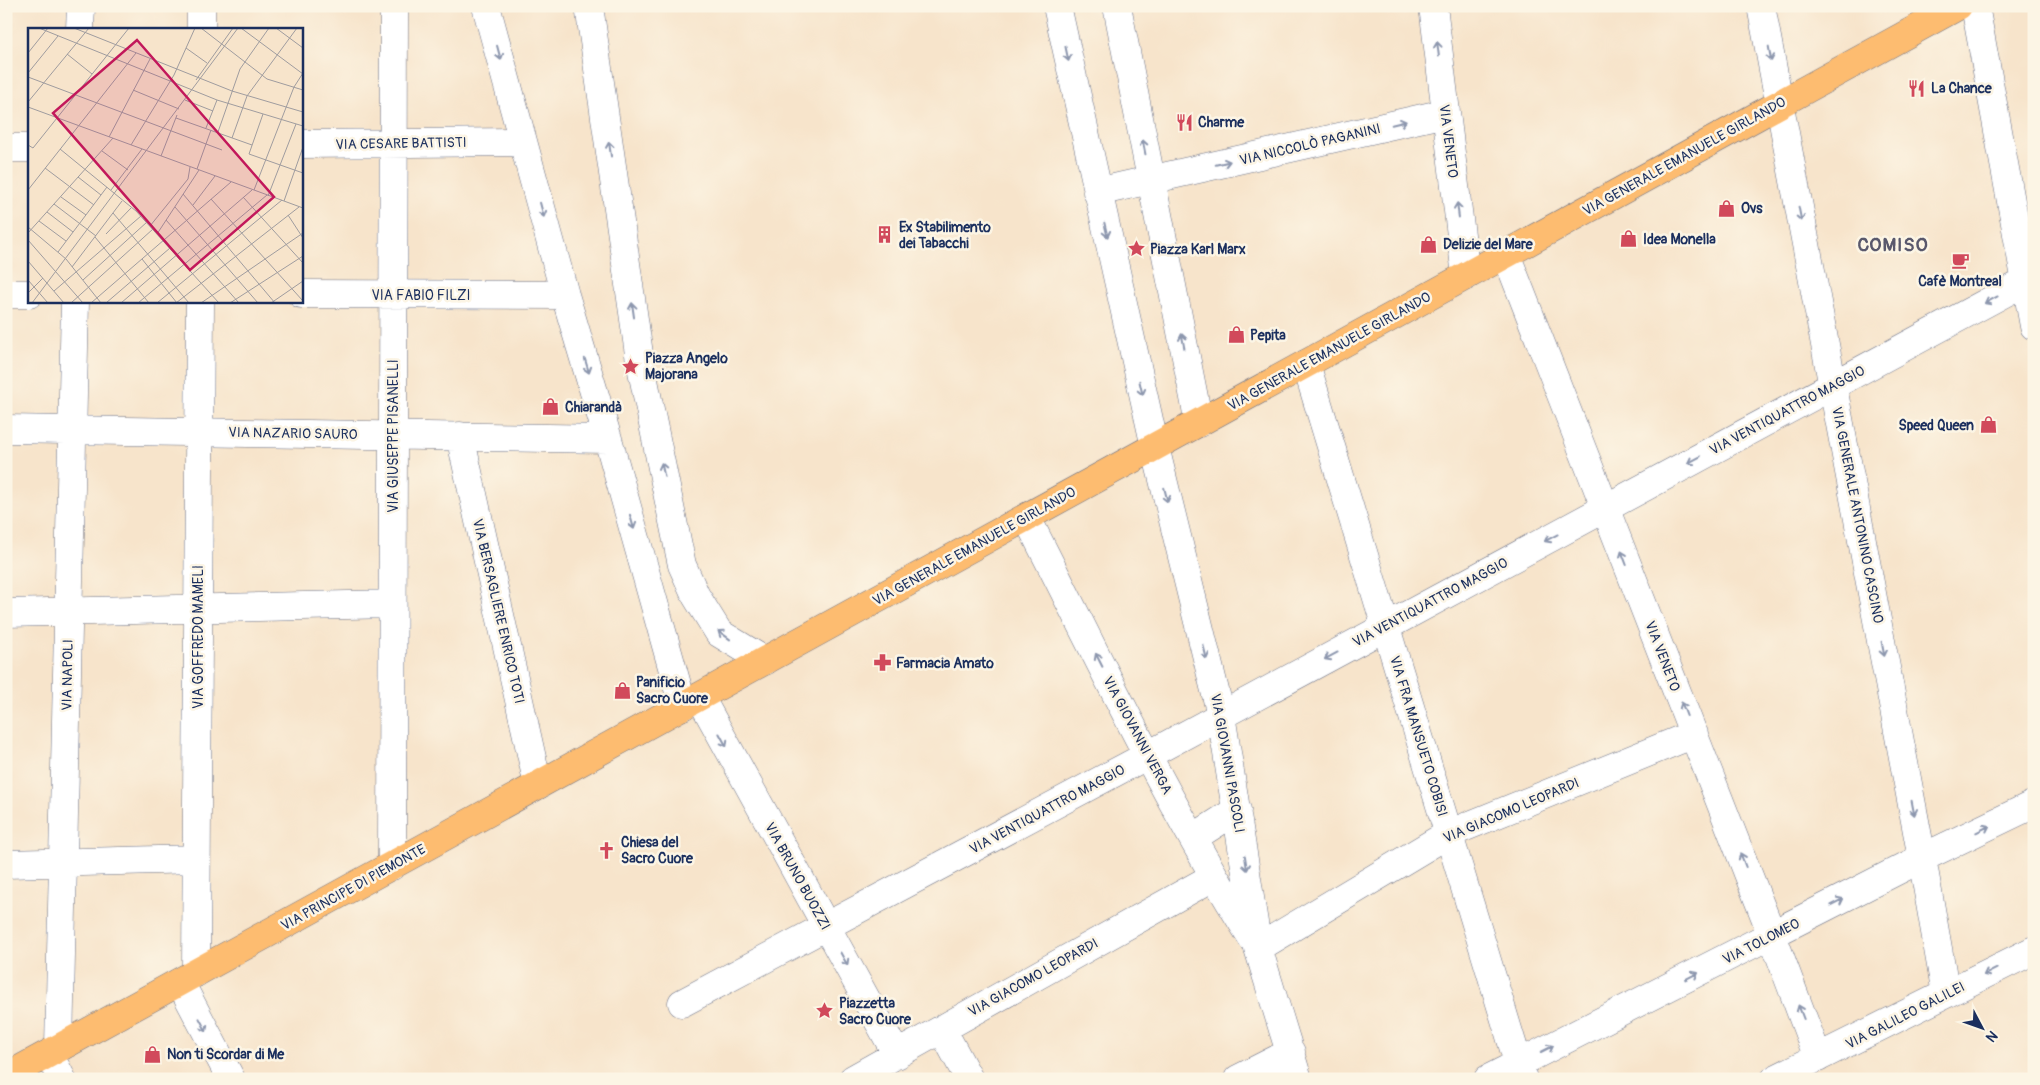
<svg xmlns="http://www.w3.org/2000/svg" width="2040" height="1085" viewBox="0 0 2040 1085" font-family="Pangolin,sans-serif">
	<rect width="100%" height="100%" fill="#fcf5e5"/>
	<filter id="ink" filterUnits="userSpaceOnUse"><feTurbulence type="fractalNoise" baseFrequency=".02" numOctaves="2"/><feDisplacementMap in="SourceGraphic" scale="10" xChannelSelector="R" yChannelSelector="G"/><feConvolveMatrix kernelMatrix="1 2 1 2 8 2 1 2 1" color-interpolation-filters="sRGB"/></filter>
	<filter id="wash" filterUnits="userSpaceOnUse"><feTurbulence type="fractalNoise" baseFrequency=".0096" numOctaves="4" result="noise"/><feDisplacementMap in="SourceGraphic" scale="20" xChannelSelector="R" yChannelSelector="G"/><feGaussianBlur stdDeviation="1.12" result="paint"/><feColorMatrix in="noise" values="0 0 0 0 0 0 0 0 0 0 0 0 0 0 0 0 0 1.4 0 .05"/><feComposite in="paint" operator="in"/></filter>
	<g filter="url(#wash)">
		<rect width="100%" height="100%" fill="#f7e4cb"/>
	</g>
	<g filter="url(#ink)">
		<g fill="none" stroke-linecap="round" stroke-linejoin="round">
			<defs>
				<path id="minor" d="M486,6L565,295L608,439L683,706
					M589,6L640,361L682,565L696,596L719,633L765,661
					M1057,6L1155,447L1221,715L1258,948L1298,1079
					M1117,6L1199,423
					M1433,6L1466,276
					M1761,6L1922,858L1946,994
					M1975,6L2034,326
					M80,29L81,6
					M201,29V6
					M301,144L523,142
					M6,148H29
					M1097,192L1445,113
					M1506,254L1772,935L1818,1058
					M6,294H29
					M301,294L565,295
					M1306,364L1523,1079
					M6,429L608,439
					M460,436L538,785
					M1027,518C1099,659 1167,804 1252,938
					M6,613L392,604
					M700,697L897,1055
					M1193,838L1237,810
					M6,864L196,859
					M392,866L394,6
					M1258,948L1448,834L1694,734
					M196,973L200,301
					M180,982L231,1079
					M682,1003L1148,755L2034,277
					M942,1029L969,1079
					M59,1048L75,301
					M49,1054L62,1079
					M853,1079L1213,877
					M1238,1079L1291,1052
					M1488,1079L1922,858L2034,804
					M1775,1079L2034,950"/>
				<path id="major" d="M6,1077L1958,6"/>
			</defs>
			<use href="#minor" stroke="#686e84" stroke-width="29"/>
			<use href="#major" stroke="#686e84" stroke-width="29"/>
			<use href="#minor" stroke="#fff" stroke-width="28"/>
			<use href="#major" stroke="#fdbc70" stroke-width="28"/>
		</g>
		<defs><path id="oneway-shaft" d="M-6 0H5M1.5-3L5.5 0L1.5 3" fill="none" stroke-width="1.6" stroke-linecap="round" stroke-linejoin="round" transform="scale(1.25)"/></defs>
		<g stroke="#8d97ae">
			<use href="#oneway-shaft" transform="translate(1438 49) rotate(-97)"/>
			<use href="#oneway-shaft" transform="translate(499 53) rotate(75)"/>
			<use href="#oneway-shaft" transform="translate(1067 54) rotate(78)"/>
			<use href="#oneway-shaft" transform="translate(1770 54) rotate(80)"/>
			<use href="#oneway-shaft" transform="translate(1399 123) rotate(-13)"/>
			<use href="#oneway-shaft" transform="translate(1144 147) rotate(-101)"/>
			<use href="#oneway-shaft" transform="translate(610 149) rotate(-98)"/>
			<use href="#oneway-shaft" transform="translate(1223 163) rotate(-13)"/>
			<use href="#oneway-shaft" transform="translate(542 210) rotate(75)"/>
			<use href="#oneway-shaft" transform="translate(1458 210) rotate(-97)"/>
			<use href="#oneway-shaft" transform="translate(1800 214) rotate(79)"/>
			<use href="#oneway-shaft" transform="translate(1106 230) rotate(77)"/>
			<use href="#oneway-shaft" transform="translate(1991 300) rotate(152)"/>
			<use href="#oneway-shaft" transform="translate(633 310) rotate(-98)"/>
			<use href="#oneway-shaft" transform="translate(1183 341) rotate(-101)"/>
			<use href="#oneway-shaft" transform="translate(587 366) rotate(73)"/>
			<use href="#oneway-shaft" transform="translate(1141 388) rotate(77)"/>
			<use href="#oneway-shaft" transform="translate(1694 460) rotate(152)"/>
			<use href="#oneway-shaft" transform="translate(663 470) rotate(-102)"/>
			<use href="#oneway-shaft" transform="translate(1166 495) rotate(76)"/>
			<use href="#oneway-shaft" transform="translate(632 522) rotate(74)"/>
			<use href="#oneway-shaft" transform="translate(1551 538) rotate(152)"/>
			<use href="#oneway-shaft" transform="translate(1624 558) rotate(-111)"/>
			<use href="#oneway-shaft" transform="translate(724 635) rotate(-144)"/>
			<use href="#oneway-shaft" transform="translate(1883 649) rotate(79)"/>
			<use href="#oneway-shaft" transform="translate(1205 652) rotate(76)"/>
			<use href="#oneway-shaft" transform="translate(1331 656) rotate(152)"/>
			<use href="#oneway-shaft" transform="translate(1099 660) rotate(-117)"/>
			<use href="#oneway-shaft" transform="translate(1684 709) rotate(-111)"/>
			<use href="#oneway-shaft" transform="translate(723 740) rotate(61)"/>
			<use href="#oneway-shaft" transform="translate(1913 808) rotate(79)"/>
			<use href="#oneway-shaft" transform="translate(1983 829) rotate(-26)"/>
			<use href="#oneway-shaft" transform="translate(1743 860) rotate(-111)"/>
			<use href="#oneway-shaft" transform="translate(1246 863) rotate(81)"/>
			<use href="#oneway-shaft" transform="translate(1837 902) rotate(-27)"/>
			<use href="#oneway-shaft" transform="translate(844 959) rotate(61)"/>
			<use href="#oneway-shaft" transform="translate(1990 972) rotate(153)"/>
			<use href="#oneway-shaft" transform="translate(1692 976) rotate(-27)"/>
			<use href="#oneway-shaft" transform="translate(1801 1012) rotate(-111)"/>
			<use href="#oneway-shaft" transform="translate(203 1025) rotate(62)"/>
			<use href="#oneway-shaft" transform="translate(1547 1049) rotate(-27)"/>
		</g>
	</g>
	<defs>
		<symbol id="restaurant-bare" viewBox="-9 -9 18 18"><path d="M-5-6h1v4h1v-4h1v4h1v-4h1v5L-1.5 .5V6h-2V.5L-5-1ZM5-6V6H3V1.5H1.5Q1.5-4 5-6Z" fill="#d1495b" stroke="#fcf5e5" stroke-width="2.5" paint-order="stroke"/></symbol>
		<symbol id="shop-bare" viewBox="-9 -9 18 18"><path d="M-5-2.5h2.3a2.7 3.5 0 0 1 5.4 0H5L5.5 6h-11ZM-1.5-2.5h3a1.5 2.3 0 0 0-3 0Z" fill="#d1495b" stroke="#fcf5e5" stroke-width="2.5" paint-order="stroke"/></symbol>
		<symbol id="building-bare" viewBox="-9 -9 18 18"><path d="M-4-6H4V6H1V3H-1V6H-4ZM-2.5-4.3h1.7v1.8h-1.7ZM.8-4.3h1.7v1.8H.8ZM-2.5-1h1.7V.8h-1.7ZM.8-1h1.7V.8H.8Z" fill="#d1495b" stroke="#fcf5e5" stroke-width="2.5" paint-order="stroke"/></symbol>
		<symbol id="sight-bare" viewBox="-9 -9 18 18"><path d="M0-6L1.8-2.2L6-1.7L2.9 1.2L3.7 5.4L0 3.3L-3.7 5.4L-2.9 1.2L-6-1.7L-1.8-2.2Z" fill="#d1495b" stroke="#fcf5e5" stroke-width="2.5" paint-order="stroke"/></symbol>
		<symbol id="cafe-bare" viewBox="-9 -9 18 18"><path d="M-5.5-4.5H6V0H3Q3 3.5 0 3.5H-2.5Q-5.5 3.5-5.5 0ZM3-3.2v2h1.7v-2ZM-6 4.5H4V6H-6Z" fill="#d1495b" stroke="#fcf5e5" stroke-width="2.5" paint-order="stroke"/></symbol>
		<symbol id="pharmacy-bare" viewBox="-9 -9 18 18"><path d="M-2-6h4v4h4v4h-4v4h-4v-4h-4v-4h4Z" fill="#d1495b" stroke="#fcf5e5" stroke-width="2.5" paint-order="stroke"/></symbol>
		<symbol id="church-bare" viewBox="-9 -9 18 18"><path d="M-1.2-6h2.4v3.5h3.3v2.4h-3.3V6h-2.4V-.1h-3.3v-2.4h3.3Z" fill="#d1495b" stroke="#fcf5e5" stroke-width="2.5" paint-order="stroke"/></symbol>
	</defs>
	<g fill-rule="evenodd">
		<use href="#restaurant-bare" x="1904" y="76" width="25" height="25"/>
		<use href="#restaurant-bare" x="1172" y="110" width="25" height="25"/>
		<use href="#shop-bare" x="1714" y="196" width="25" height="25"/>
		<use href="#building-bare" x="872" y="222" width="25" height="25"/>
		<use href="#shop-bare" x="1616" y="226" width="25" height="25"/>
		<use href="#shop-bare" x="1416" y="232" width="25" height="25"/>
		<use href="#sight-bare" x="1124" y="236" width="25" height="25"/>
		<use href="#cafe-bare" x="1948" y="248" width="25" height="25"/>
		<use href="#shop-bare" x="1224" y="322" width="25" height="25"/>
		<use href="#sight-bare" x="618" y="354" width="25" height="25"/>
		<use href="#shop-bare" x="538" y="394" width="25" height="25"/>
		<use href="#shop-bare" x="1976" y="412" width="25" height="25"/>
		<use href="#pharmacy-bare" x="870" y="650" width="25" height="25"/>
		<use href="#shop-bare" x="610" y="678" width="25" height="25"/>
		<use href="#church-bare" x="594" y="838" width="25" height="25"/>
		<use href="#sight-bare" x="812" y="998" width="25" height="25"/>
		<use href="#shop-bare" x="140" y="1042" width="25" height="25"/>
	</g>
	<g text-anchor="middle" stroke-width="5" stroke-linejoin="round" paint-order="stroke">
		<g font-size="14" font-weight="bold" fill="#1b2f5e" stroke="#fcf5e5" text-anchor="start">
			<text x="1931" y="93">La Chance</text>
			<text x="1198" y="127">Charme</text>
			<text x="1741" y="213">Ovs</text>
			<text x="899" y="232">Ex Stabilimento<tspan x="899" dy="16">dei Tabacchi</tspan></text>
			<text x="1643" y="244">Idea Monella</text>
			<text x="1443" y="249">Delizie del Mare</text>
			<text x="1150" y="254">Piazza Karl Marx</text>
			<text x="1960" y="286" text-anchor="middle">Cafè Montreal</text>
			<text x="1250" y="340">Pepita</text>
			<text x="645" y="363">Piazza Angelo<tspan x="645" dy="16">Majorana</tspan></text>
			<text x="565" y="412">Chiarandà</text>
			<text x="1974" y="430" text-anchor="end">Speed Queen</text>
			<text x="896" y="668">Farmacia Amato</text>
			<text x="636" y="687">Panificio<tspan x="636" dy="16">Sacro Cuore</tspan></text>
			<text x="621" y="847">Chiesa del<tspan x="621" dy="16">Sacro Cuore</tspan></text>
			<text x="839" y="1008">Piazzetta<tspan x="839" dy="16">Sacro Cuore</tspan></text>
			<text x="167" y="1059">Non ti Scordar di Me</text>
		</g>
		<g font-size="14" fill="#1b2f5e" stroke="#fcf5e5">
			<text transform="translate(1449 141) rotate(83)" y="5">VIA VENETO</text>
			<text transform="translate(401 143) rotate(-1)" y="5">VIA CESARE BATTISTI</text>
			<text transform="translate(1310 144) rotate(-13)" y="5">VIA NICCOLÒ PAGANINI</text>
			<text transform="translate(1684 156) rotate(-29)" y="5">VIA GENERALE EMANUELE GIRLANDO</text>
			<text x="421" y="300">VIA FABIO FILZI</text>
			<text transform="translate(1329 351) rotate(-29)" y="5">VIA GENERALE EMANUELE GIRLANDO</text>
			<text transform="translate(1787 410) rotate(-28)" y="5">VIA VENTIQUATTRO MAGGIO</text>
			<text transform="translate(293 433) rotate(1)" y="5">VIA NAZARIO SAURO</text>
			<text transform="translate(393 436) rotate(-90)" y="5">VIA GIUSEPPE PISANELLI</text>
			<text transform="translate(1858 515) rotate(79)" y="5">VIA GENERALE ANTONINO CASCINO</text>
			<text transform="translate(974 546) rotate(-29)" y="5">VIA GENERALE EMANUELE GIRLANDO</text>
			<text transform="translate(1430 602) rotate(-28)" y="5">VIA VENTIQUATTRO MAGGIO</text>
			<text transform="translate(499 611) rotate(77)" y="5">VIA BERSAGLIERE ENRICO TOTI</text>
			<text transform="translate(198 637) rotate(-90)" y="5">VIA GOFFREDO MAMELI</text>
			<text transform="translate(1663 656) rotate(69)" y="5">VIA VENETO</text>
			<text transform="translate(67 675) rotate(-89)" y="5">VIA NAPOLI</text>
			<text transform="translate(1138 735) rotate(62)" y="5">VIA GIOVANNI VERGA</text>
			<text transform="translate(1419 736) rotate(73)" y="5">VIA FRA MANSUETO COBISI</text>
			<text transform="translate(1228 763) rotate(80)" y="5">VIA GIOVANNI PASCOLI</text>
			<text transform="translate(1047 809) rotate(-28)" y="5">VIA VENTIQUATTRO MAGGIO</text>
			<text transform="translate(1511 810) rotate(-23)" y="5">VIA GIACOMO LEOPARDI</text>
			<text transform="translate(798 876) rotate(61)" y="5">VIA BRUNO BUOZZI</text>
			<text transform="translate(353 887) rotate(-29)" y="5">VIA PRINCIPE DI PIEMONTE</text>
			<text transform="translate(1761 941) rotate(-27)" y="5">VIA TOLOMEO</text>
			<text transform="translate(1033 977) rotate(-29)" y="5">VIA GIACOMO LEOPARDI</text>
			<text transform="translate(1905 1015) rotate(-27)" y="5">VIA GALILEO GALILEI</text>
		</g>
		<g font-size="19" font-weight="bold" letter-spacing="1" fill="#59586c" stroke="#fcf5e5">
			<text x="1893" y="251">COMISO</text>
		</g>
	</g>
	<g transform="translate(28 28)">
		<rect width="275" height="275" fill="#f7e4cb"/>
		<path fill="none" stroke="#9f9c9f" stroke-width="1" d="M11,0L189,72L275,98M46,0L204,63L275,84M173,0L239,51L275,62M213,0L275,46M248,0L275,20M158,20L179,35M0,25L20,0M39,26L64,46M0,45L30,8M0,49L194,122M168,52L205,0M105,62L151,81M157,72L185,83M0,74L61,0M0,79L275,180M235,86L221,126L275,145M148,90L224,117M178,100L189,72M190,104L212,41L241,0M81,109L122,31M204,110L219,68L269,0M0,117L5,120L101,0M103,117L146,47L167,0M32,121L108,183L191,275M74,123L100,142M133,128L149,87M17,140L66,177M169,141L183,102M50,149L73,167M0,162L108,25M83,162L114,121M226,162L266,59L275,45M155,166L247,275M240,168L268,96M33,169L58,187M215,169L275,235M183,171L275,273M256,173L275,119M26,176L68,208M165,177L187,148M147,179L230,275M19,184L45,204M85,185L161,275M260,187L275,210M138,192L211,275M11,193L38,213M122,198L160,151L162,139M0,199L38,231L73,275M0,205L85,110M78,206L103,180M129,206L171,142M67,209L121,275M0,212L55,275M30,224L79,159M114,231L149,275M0,233L36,275M44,239L94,173M0,252L20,275M55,252L119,194M26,263L113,188M0,265L15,250M4,275L210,0M43,275L125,201M63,275L203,154M78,275L142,220M93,275L224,162M110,275L239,167M129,275L254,172M148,275L271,179M173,275L275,205M202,275L275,228M243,275L275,253"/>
		<path fill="#c2185b" fill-opacity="0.15" stroke="#c2185b" stroke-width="2.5" d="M109,12L246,169L162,242L25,85Z"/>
		<rect width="275" height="275" fill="none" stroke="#1b2f5e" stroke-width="2.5"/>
	</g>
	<rect width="2040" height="1085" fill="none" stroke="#fcf5e5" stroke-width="25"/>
	<g transform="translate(1982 1028) rotate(131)" stroke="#fcf5e5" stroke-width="4" paint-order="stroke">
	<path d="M0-4L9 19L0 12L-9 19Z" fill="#1b2f5e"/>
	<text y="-8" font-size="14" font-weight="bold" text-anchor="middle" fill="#1b2f5e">N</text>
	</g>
</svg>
